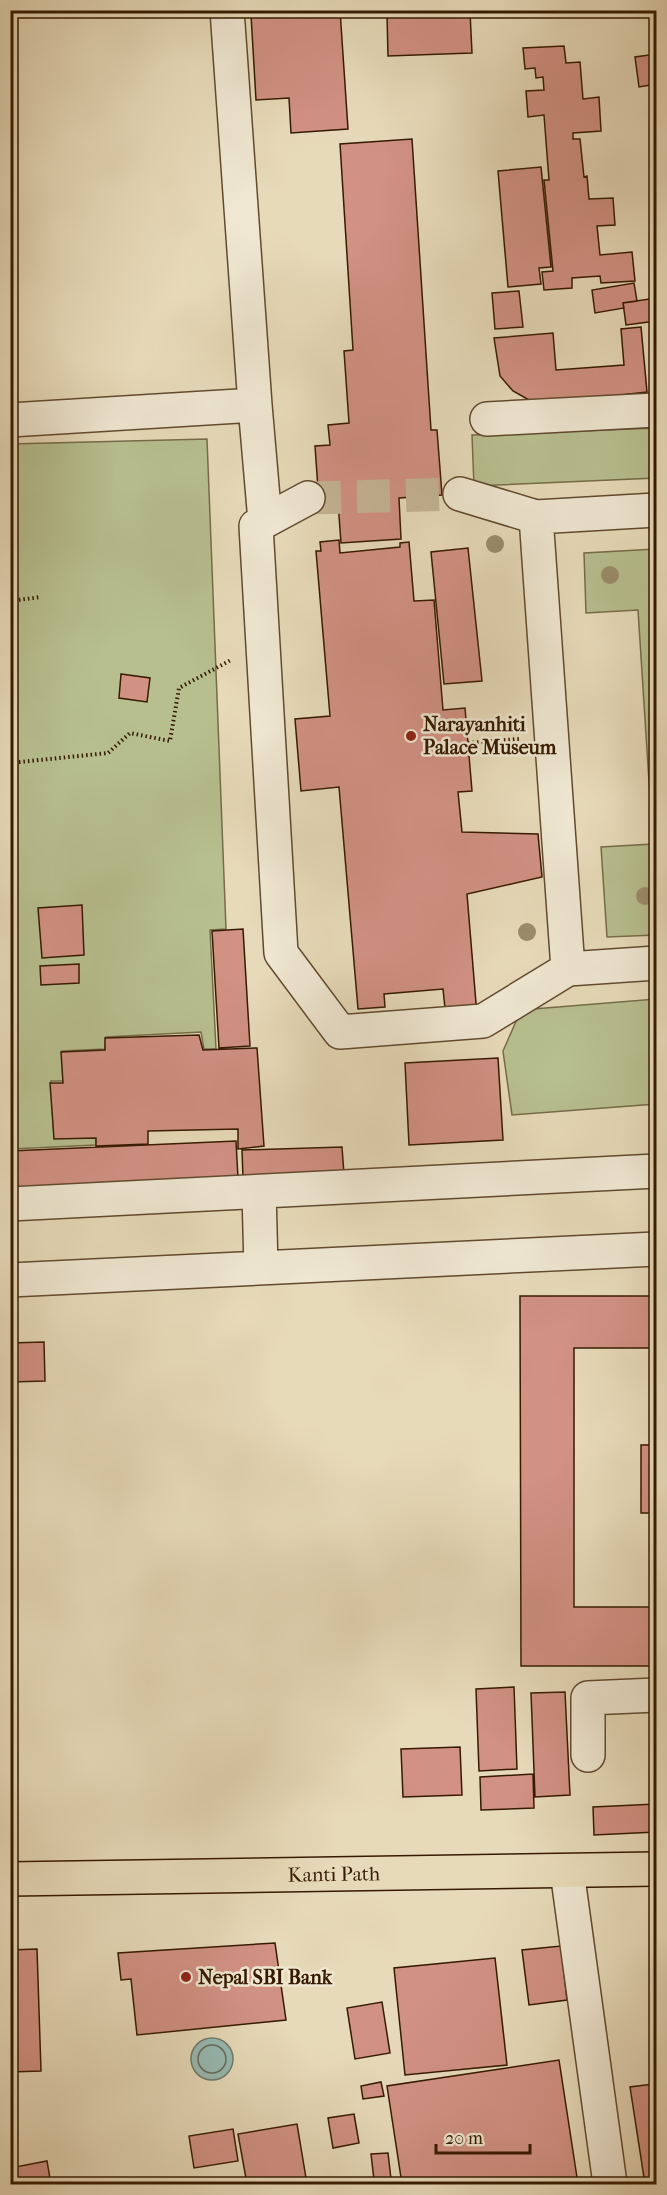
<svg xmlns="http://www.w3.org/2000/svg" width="667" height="2195" viewBox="0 0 667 2195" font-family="'IM FELL French Canon',serif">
	<rect width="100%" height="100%" fill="#e7dab9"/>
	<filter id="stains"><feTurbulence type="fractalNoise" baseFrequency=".00333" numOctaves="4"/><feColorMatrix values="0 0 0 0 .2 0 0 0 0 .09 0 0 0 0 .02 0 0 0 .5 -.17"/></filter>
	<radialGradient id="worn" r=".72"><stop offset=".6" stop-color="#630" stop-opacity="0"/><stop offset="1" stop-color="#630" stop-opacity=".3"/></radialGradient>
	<path fill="#b7bf8f" stroke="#766c48" stroke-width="1.5" d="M656,428V478L474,486L472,435Z
		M207,439L226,929L210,930L216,1049H204L201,1032L106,1037L105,1049L62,1051L63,1081H51L54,1137L96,1136V1145L11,1149L10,444Z
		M656,549V935L607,937L601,847L653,844L638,610L586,613L584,553Z
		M656,999V1104L512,1115L503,1051L521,1010Z"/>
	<path fill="#97bab4" stroke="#707a6c" stroke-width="1.5" d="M191 2059a21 21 0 1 1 42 0a21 21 0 1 1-42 0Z"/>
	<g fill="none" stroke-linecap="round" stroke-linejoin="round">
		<path stroke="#666a5a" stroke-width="1.5" d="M198 2059a14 14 0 1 1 28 0a14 14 0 1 1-28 0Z"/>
	</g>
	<path fill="#d19183" stroke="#361a01" stroke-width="1.5" fill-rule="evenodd" d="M324,10H340L348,129L291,133L289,98L256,100L251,15Z
		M470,12L472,53L388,56L387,15Z
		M564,46L566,63L580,62L583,99L599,97L601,131L573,133V139H580L584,177L587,176L589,199L613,198L615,225L597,226L600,255L632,252L635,281L601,283L600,276L572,278V288L544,290L542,272L553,271L544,180H549L544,115L528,117L526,91L544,90L543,77L536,78L535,68L525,69L523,48Z
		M656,54V84L639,87L635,57Z
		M412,139L431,430H437L442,495L399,498L401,539L341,543L338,502L319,503L315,446L330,445L328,425L349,423L344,351L353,350L340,144Z
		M541,167L551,267L539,268L541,284L508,287L498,171Z
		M634,283L637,301L623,303L624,308L595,313L592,290Z
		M519,291L523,327L495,329L492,293Z
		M656,298V321L626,325L623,303Z
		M641,327L647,392L559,402L529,400L513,391L500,376L494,338L553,333L556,370L624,365L621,329Z
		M339,540L340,553L400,547V543L409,542L414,601L434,600L443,710L465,708L472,791L458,792L462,832L538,834L542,877L467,894L477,1015L446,1018L443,989L384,994L385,1007L358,1009L339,787L301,791L295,719L330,716L316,551H321L320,542Z
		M468,548L482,681L444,684L431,552Z
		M121,674L150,678L147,702L119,698Z
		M82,905L84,955L42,958L38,908Z
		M243,929L250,1046L219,1048L212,931Z
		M79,964V983L41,985L40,966Z
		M199,1035L203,1050L257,1048L264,1146L238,1149V1129L148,1131V1144L96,1146V1138L54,1139L50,1083H63L61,1052L105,1050V1038Z
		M498,1058L503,1140L409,1145L405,1063Z
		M236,1141L238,1178L10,1189V1151Z
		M342,1147L344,1174L243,1178L242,1150Z
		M520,1296H656V1666H521ZM574,1348H652V1445H641V1513H651V1607H574Z
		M44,1342L45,1381L10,1382V1343Z
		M514,1687L517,1769L479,1771L476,1689Z
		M565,1692L570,1795L535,1797L531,1693Z
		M460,1747L462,1795L403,1797L401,1749Z
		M533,1774L534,1808L481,1810L480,1777Z
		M656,1804V1832L594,1835L593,1807Z
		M652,1924H656V1984H654Z
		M275,1943L286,2020L137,2035L131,1979L121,1980L118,1953Z
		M561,1946L567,2000L529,2005L522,1950Z
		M37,1949L41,2071L10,2072V1950Z
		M495,1958L507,2065L405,2075L394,1968Z
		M382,2002L390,2053L355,2059L347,2008Z
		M656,2059V2093L651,2060Z
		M559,2060L578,2184H402L387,2086Z
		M381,2082L384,2096L363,2099L361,2086Z
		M653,2084L656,2104V2184H645L630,2087Z
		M354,2114L359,2143L333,2148L328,2118Z
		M297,2124L307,2184H247L238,2134Z
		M233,2129L238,2161L194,2168L189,2136Z
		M388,2153L391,2179L374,2180L371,2154Z
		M47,2161L51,2184H10V2168Z
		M86,2181L87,2184H65Z"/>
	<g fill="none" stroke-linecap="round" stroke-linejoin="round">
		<path stroke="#c4b494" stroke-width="33" stroke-dasharray="33 16" stroke-linecap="butt" d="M308,498L460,494"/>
		<defs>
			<path id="minor" d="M255,405L265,521
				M487,419L656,410
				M10,420L255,405L227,10
				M460,494L536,517
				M308,498L256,526L281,953L340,1032L483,1021L568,969L656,963
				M568,969L536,517L656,510
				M259,1192L261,1268
				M10,1204L656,1171
				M10,1280L656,1249
				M588,1755V1698L656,1695
				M567,1871L610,2184"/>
			<g id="major">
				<path id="s1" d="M10,1879L656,1869"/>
			</g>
		</defs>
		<use href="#minor" stroke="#624a2f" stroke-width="36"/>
		<use href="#major" stroke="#361a01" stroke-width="36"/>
		<path stroke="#361a01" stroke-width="4" stroke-dasharray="1.5 3" stroke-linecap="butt" d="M10,601L41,597
			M468,743L519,739
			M10,763L108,753L130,733L170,741L179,688L231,660"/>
		<use href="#minor" stroke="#efe7d2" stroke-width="33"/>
		<use href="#major" stroke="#e7dab9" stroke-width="33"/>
	</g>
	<g fill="#9b8c6b">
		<circle cx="495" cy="544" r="9"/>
		<circle cx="610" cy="575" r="9"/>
		<circle cx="645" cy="896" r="9"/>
		<circle cx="527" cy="932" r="9"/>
	</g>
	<g fill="#8f2418" stroke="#efe7d2" stroke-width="2">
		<circle cx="411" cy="736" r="6"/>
		<circle cx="186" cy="1977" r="6"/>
	</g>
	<g text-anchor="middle" stroke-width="5" stroke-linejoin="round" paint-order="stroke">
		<g font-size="20" font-weight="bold" fill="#361a01" stroke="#efe7d2" text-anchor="start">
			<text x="423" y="731">Narayanhiti<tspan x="423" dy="23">Palace Museum</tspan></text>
			<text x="198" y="1984">Nepal SBI Bank</text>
		</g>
		<g font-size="20" fill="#361a01" stroke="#efe7d2">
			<text dy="7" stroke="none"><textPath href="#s1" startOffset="324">Kanti Path</textPath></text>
		</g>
	</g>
	<rect width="667" height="2195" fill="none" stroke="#e7dab9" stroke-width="36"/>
	<rect x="12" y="12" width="643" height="2171" fill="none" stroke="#361a01" stroke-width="3"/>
	<rect x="18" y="18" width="631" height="2159" fill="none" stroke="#361a01" stroke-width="1.5"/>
	<path d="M436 2144v9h94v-9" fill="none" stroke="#361a01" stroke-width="3"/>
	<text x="445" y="2144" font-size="18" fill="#361a01" stroke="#efe7d2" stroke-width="4.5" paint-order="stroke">20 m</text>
	<rect width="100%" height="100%" filter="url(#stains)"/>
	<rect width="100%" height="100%" fill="url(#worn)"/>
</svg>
